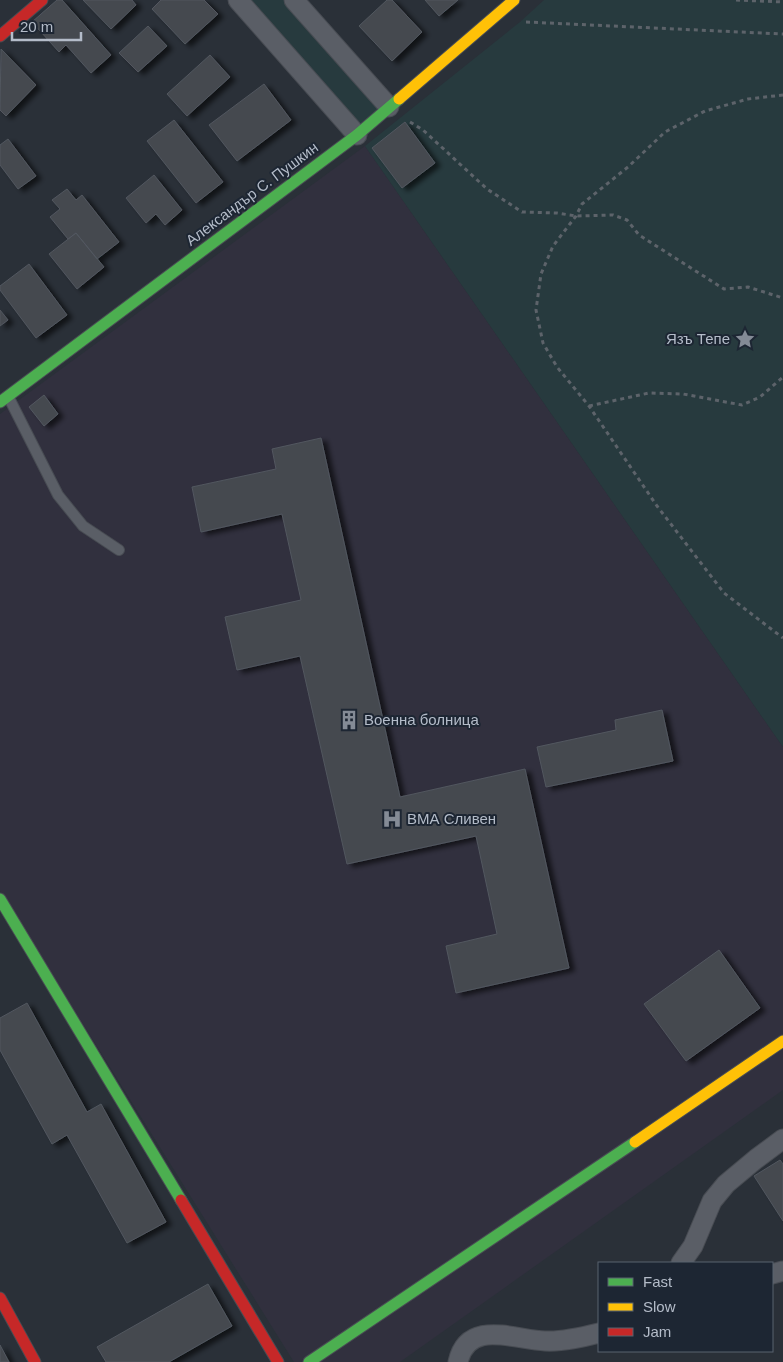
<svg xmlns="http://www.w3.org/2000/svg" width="783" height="1362" viewBox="0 0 783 1362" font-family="Arial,sans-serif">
	<defs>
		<filter id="shadow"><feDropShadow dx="5.5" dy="3" stdDeviation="2.5" flood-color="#0009"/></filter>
	</defs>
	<rect width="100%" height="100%" fill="#2a3038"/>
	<path fill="#31303e" d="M365,146L783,747V1090L400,1362H294L0,891V414Z"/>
	<path fill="#273a3e" d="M238,0H294L389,107L357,135Z
		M544,0H783V747L365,146L520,22Z"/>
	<path fill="#444950" stroke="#52575f" filter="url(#shadow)" d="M57,0H62L111,55L91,73L66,45L59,52L32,22Z
		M83,0H132L136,5L111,29Z
		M161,0H204L218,14L185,44L152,9Z
		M387,0H392L422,32L392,61L359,26Z
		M425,0H458L439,16Z
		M148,26L167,46L138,72L119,53Z
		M1,49L36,85L6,116L0,110Z
		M210,55L230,77L187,116L167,94Z
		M264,84L291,120L237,161L209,125Z
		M174,120L223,182L196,203L147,141Z
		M405,122L435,163L402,188L372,148Z
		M8,139L36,176L18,189L0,165V145Z
		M154,175L182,210L165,225L156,214L146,223L126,198Z
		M67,189L76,200L82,195L119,242L97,259L76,233L68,239L50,217L60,209L52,200Z
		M76,233L104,267L77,289L49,254Z
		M29,264L67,315L36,338L0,290V286Z
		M0,310L8,320L0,326Z
		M44,395L58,414L44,426L29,407Z
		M321,438L400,797L525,769L569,968L456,993L446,946L497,934L476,836L347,864L300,656L237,670L225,617L301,600L282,514L201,532L192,487L276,469L272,449Z
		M662,710L673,761L546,787L537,747L616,730L615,720Z
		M719,950L760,1008L686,1061L644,1004Z
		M27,1003L87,1112L101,1104L166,1222L127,1243L67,1135L52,1144L0,1050V1018Z
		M780,1160L783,1164V1221L754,1176Z
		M208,1284L232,1326L169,1362H106L97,1347Z
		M0,1345L9,1362H0Z"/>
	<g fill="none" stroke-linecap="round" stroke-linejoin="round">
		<defs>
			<path id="lane" d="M8,396L58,495L83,526L119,550"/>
			<path id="street" d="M238,0L357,135
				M294,0L389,107
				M681,1263L693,1246L712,1201L726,1184L756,1159L783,1139
				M772,1274L783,1271
				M458,1362C468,1318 515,1340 545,1341C563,1342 583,1337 599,1333"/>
			<path id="fast" d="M0,402L357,135L399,99
				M0,899L181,1200
				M309,1362L635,1142"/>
			<path id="slow" d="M399,99L514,0
				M635,1142L783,1041"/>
			<path id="jam" d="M0,36L42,0
				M181,1200L278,1362
				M0,1298L35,1362"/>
		</defs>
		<use href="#lane" stroke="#484c53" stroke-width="12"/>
		<use href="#street" stroke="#484c53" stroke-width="21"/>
		<use href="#fast" stroke="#484c53" stroke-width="13"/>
		<use href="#slow" stroke="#484c53" stroke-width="13"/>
		<use href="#jam" stroke="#484c53" stroke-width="13"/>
		<path stroke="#5d636a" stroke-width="3" stroke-dasharray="4 4" stroke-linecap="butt" d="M736,0L783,2
			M526,22L783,34
			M783,95L748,99L705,111L665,132L628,167L582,204L576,216L553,246L541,274L536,310L543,343L557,367L589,406L657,506L724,593L783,638
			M410,122L423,130L487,189L522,212L557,213L576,216L613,215L627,220L639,235L724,289L748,287L783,298
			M589,406L649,393L683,394L742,405L760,397L783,377"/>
		<use href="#lane" stroke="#5a5e66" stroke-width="10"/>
		<use href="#street" stroke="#5a5e66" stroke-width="19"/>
		<use href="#fast" stroke="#4caf50" stroke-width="11"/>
		<use href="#slow" stroke="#ffc107" stroke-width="11"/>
		<use href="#jam" stroke="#c62828" stroke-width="11"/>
	</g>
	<defs>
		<symbol id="sight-bare" viewBox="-9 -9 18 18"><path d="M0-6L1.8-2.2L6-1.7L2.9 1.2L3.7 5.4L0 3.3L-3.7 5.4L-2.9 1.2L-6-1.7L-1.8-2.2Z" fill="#848b96" stroke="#1d2633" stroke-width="2.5" paint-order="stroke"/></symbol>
		<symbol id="building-bare" viewBox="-9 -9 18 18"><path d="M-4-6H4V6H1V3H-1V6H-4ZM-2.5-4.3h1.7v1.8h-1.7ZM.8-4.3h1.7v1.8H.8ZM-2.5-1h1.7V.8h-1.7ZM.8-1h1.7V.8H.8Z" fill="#848b96" stroke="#1d2633" stroke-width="2.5" paint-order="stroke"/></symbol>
		<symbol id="hospital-bare" viewBox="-9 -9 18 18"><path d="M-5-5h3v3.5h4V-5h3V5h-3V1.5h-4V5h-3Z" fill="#848b96" stroke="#1d2633" stroke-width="2.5" paint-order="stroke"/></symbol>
	</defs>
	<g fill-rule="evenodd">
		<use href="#sight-bare" x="731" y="325" width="28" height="28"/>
		<use href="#building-bare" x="335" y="706" width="28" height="28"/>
		<use href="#hospital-bare" x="378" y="805" width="28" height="28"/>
	</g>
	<g text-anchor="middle" stroke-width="4" stroke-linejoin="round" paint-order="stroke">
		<g font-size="15" fill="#b4bcc9" stroke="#1d2633">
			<text transform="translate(252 194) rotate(-37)" y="5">Александър С. Пушкин</text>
		</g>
		<g font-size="15" fill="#b4bcc9" stroke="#1d2633" text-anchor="start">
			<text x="730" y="344" text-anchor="end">Язъ Тепе</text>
			<text x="364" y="725">Военна болница</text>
			<text x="407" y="824">ВМА Сливен</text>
		</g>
	</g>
	<rect x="598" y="1262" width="175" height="90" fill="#1d2633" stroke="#59626f"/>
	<rect x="608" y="1278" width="25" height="8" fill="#4caf50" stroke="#59626f"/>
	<text x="643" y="1287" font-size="15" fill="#b4bcc9">Fast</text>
	<rect x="608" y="1303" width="25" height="8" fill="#ffc107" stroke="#59626f"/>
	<text x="643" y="1312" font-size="15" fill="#b4bcc9">Slow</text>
	<rect x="608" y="1328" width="25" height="8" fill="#c62828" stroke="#59626f"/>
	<text x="643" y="1337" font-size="15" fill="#b4bcc9">Jam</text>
	<path d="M12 32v8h69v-8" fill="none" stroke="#b4bcc9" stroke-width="2.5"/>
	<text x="20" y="32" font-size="15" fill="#b4bcc9" stroke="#1d2633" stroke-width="4" paint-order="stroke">20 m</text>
</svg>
